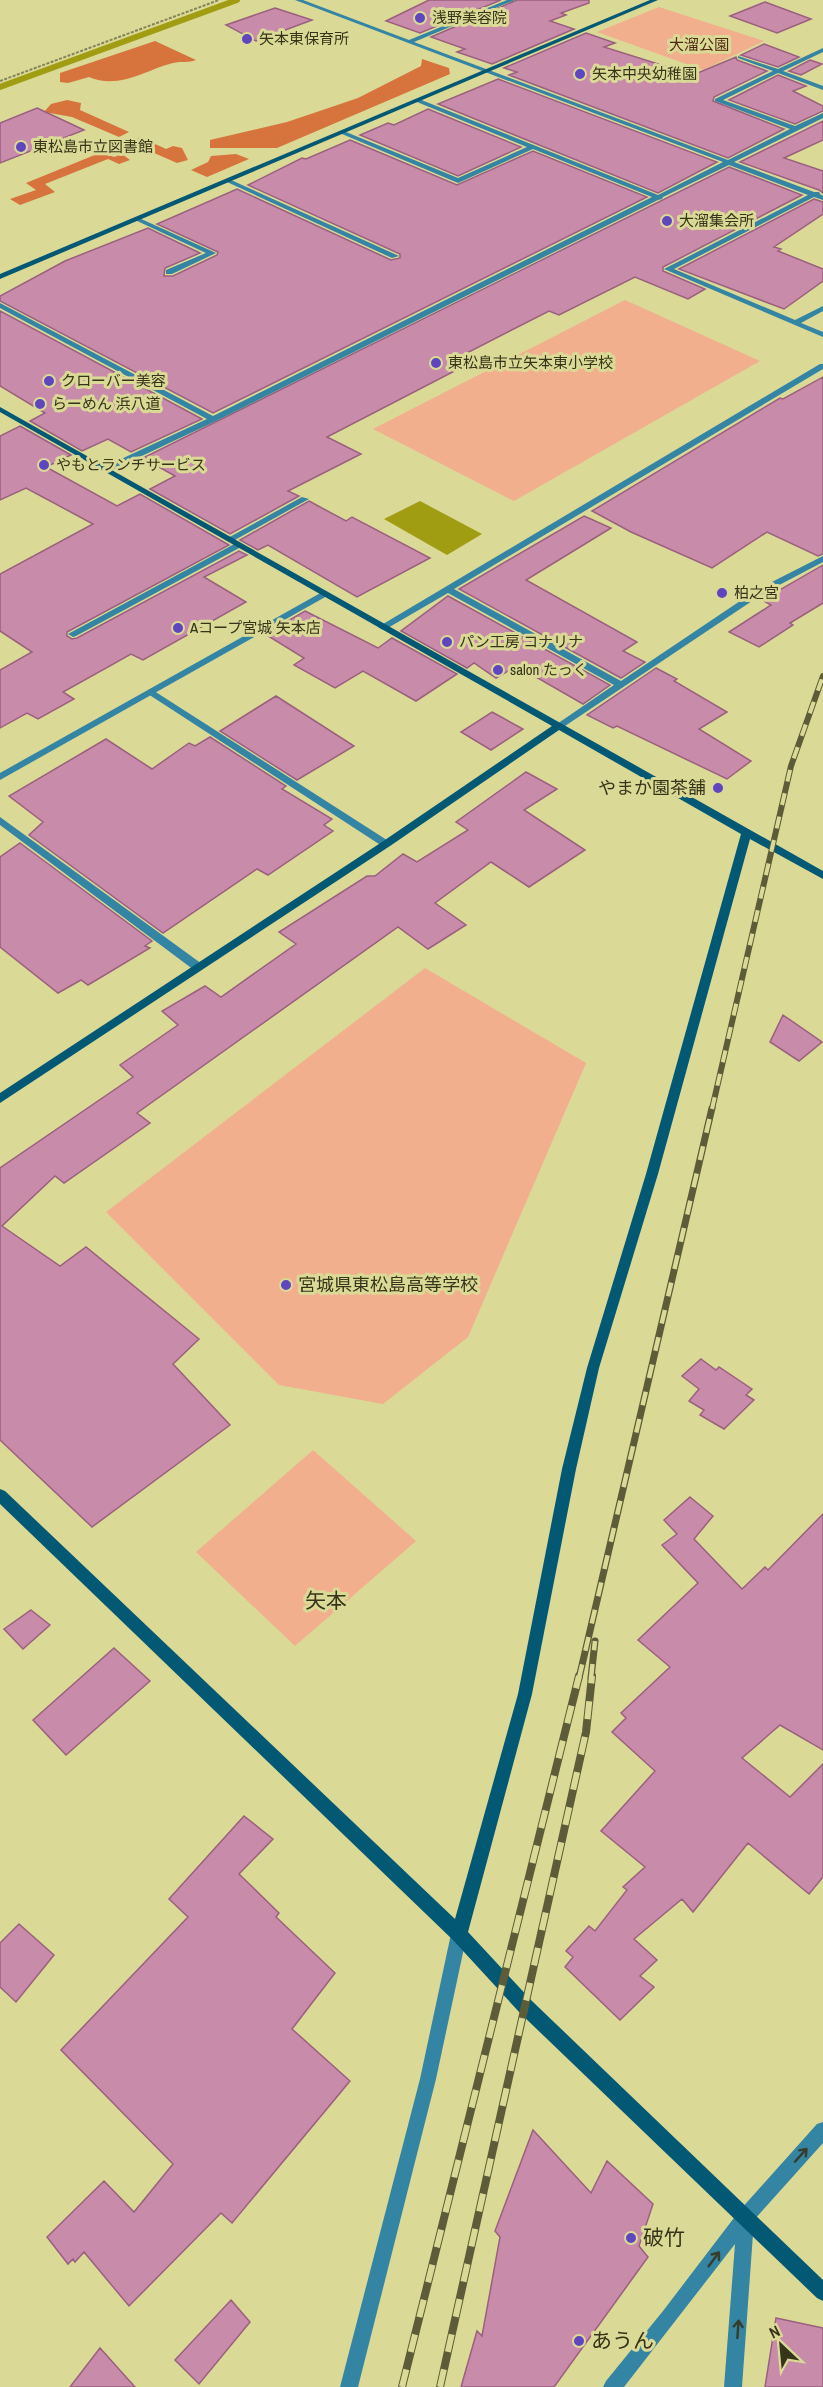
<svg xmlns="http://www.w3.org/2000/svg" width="823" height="2387" viewBox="0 0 823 2387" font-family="'Archivo Narrow','Noto Sans JP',sans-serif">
	<rect width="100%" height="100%" fill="#dad996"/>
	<path fill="#f1af8e" d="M659,7L764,41L703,70L597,32Z
		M625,300L760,361L514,501L373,429Z
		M425,968L586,1063L468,1337L383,1404L279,1385L106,1212Z
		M313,1450L416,1541L295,1646L196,1552Z"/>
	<path fill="#d7743d" d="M155,41L196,60C188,63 182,61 173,63C145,70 119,90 89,77L68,83L60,82V73Z
		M422,59L449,68L450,74L277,148H210V140L287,122L358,98L421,66Z
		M67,100L81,103L80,110L129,132L119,137L72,117L44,112L51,104Z
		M140,137L166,149L173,146L182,148L188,160L177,163L129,142Z
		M102,152L114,157L122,154L130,160L119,164L108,159L45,184L55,192L20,205L10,199L36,190L26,183Z
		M236,154L249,159L207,177L191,170L208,162L211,156Z"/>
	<path fill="#a19d12" d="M420,501L482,534L447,555L384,519Z"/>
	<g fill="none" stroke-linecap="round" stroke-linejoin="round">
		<path stroke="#a19d12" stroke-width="6" d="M0,87L237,0"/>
	</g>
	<path fill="#c98baa" stroke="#9a607e" stroke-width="1.5" d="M429,0H501L420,33L386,21Z
		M517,0H589V3L561,13L566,15L550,21L574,29L492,64L457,52L465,49L431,37Z
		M765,2L811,19L777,33L730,16Z
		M275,8L312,20L256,41L226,25Z
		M586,33L615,43L604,47L693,75L736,57L737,60L767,71L714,97L713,101L784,129L728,158L509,75L517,72L504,68Z
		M764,44L799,57L778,67L741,55Z
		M810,60L822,64L801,75L789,71Z
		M778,75L806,86L793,91L823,106V111L795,124L729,100Z
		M498,79L717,162L658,193L438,104Z
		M37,108L84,130L0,163V123Z
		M428,109L521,147L458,176L360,135L388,123L394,125Z
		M823,121V140L784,158L823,171V193L819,190L740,162Z
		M350,140L457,185L533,151L647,197L213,413L0,301V296L65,261L148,228L200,253L165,268L164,276H173L217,255L218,252L157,224L237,189L391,260L400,258V254L248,185L302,158L306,159Z
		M729,167L802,195L663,267V271L705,289L688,299L635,277L559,315L549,311L461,356L472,362L327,437L361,454L288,491L299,496L230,534L150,489L175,476L143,458Z
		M814,199L823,202V214L774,247L781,249L778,251L823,269V281L784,309L679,269Z
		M0,311L202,419L131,452L108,439L82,451L30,421L45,413L0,386Z
		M823,377V554L818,556L767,532L712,568L631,532L592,511L780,398L783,399Z
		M20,426L71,455L46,467L117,506L140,494L229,545L67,632V636L72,639L77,638L239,551L247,555L204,577L246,602L143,660L131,654L63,692L74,699L38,719L27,713L0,728V670L32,652L0,631V574L93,524L26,488L0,500V436Z
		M309,501L346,521L352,517L430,558L357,597L268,545L258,550L240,540Z
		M584,516L611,528L526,580L637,642L623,651L645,662L621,678L459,589Z
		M823,565V603L790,623L793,625L759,647L729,632L771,605L762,600Z
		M448,596L610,685L583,704L517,666L496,678L474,663L467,668L401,631Z
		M305,611L378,648L392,638L457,674L416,701L363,671L335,688L294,665L304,658L265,634Z
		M656,668L677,679L674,681L727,712L699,729L751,761L727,779L617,726L613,728L587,715Z
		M276,696L354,746L297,780L220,731Z
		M492,712L523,729L491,750L461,732Z
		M210,737L286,786L282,789L332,819L324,825L333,831L268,875L257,869L163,933L29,835L43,822L9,796L106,739L152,769L189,743L195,746Z
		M526,772L557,789L524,810L585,850L529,887L491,862L435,903L466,925L428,949L398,927L137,1113L150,1123L64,1183L55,1176L2,1226L60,1266L86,1247L199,1339L173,1364L230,1425L92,1527L0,1440V1168L133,1077L120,1065L178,1025L162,1011L205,986L221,997L296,944L279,932L367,876H375L403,854L417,862L468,830L456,822Z
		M20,843L152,941L145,946L150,948L88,985L81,980L58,993L0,947V857Z
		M783,1015L822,1042L799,1061L770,1042Z
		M701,1359L716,1370L719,1367L752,1389L746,1395L754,1400L724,1429L700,1415L704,1410L689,1401L699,1389L682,1376Z
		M690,1497L713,1516L694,1539L742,1589L765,1567L768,1570L823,1514V1750L780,1725L742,1758L790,1797L823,1764V1877L809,1894L748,1843L693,1912L682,1899L634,1939L657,1960L640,1976L654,1987L620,2020L565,1967L573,1957L566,1951L589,1926L595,1931L627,1890L623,1887L645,1867L601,1831L655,1771L612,1732L626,1718L621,1713L670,1667L638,1640L698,1583L662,1545L677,1534L664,1520Z
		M31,1610L50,1625L23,1649L4,1629Z
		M114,1648L150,1681L66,1755L33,1720Z
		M244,1816L273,1839L239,1874L279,1913L276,1917L335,1973L292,2029L350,2081L232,2223L221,2213L129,2306L84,2252L75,2262L73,2259L68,2264L47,2237L104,2181L134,2212L173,2164L61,2050L188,1917L169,1899Z
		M19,1924L54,1955L16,2002L0,1987V1943Z
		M533,2130L591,2193L607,2161L653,2204L639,2246L648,2257L554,2387H461L477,2331L482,2336L500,2237L495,2231Z
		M231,2300L250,2322L199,2384L175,2360Z
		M776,2318L823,2328V2387H765Z
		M100,2348L135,2387H70Z"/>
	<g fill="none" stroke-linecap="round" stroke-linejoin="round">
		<path stroke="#858456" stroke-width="2" stroke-dasharray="3 1.5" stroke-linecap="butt" d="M0,81L219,0"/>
		<path fill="#3484a4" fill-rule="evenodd" d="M302,497L309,499L233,541L226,539Z
			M324,591L328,594L327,596L0,780V773Z"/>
		<path fill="#3484a4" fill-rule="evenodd" d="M295,0H303L409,40L507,0H515L414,42L728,160L790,129L715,101V99L773,71L738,58V56L778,69L823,48V52L783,71L823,86V90L778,73L723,100L795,126L823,113V118L734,162L814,192H819L820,194L823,196V200L814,197L674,269L795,320L823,306V311L801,323L823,332V337L664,269L808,195L729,165L663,197L662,199L658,200L216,421L110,471H104V467L207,419L0,308V303L213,416L652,197L533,149L458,183L342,134V132H346L458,178L527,147L417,102L416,101L419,99L658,195L723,162Z
			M227,180H231L399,256L392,258L227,182Z
			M135,218H139L216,253L172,274H166V270L206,253L135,220Z
			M820,364H823V369L454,589L621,681L758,589L823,556V562L764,593L562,728H556L554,726L614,685L448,593L386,629L383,630L378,627Z
			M238,542L241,543V547L76,636L73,637L68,634Z
			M151,689L390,842V846H382L148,694V690Z
			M0,817L202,964L203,967L202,970H194L0,825Z
			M459,1926L465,1928L467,1934L436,2079L358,2387H340L420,2079L451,1934L453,1928Z
			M823,2122V2143L754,2220L742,2387H724L735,2244L624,2387H603L606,2381L663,2311L740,2210L817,2124Z"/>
		<path fill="#035873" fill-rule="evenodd" d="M650,0H658L0,279V274Z
			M0,407L823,871V879L750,839L658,1174L599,1368L576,1469L532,1694L468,1932L532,2001L823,2280V2301L817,2298L520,2013L453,1940L0,1504V1489L5,1491L455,1919L518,1694L562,1469L587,1368L646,1174L741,834L559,730L390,846L0,1103V1093L382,842L552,726L0,412Z"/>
		<defs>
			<path id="rail-far2" d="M712,1109L791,766L823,676"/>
			<path id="rail-far1" d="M579,1678L712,1108
				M591,1678L595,1641"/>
			<path id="rail" d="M402,2387L579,1676
				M440,2387L586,1732L592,1676"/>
		</defs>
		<use href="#rail-far2" stroke="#5d5c38" stroke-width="6"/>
		<use href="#rail-far1" stroke="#5d5c38" stroke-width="7"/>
		<use href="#rail" stroke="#5d5c38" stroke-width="8"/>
		<use href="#rail-far2" stroke="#dad996" stroke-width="4" stroke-dasharray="12" stroke-linecap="butt"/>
		<use href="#rail-far1" stroke="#dad996" stroke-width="4.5" stroke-dasharray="14" stroke-linecap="butt"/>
		<use href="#rail" stroke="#dad996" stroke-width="6" stroke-dasharray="18" stroke-linecap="butt"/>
	</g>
	<defs><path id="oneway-shaft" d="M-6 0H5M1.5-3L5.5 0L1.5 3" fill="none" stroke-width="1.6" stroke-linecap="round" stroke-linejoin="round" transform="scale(1.5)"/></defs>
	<g stroke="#363d28">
		<use href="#oneway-shaft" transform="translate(801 2155) rotate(-48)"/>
		<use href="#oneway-shaft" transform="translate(714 2259) rotate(-53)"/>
		<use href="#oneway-shaft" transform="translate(738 2329) rotate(-86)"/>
	</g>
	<g fill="#5f46be" stroke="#dad996" stroke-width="2">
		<circle cx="420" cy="18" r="6"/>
		<circle cx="247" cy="39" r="6"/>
		<circle cx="580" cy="74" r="6"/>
		<circle cx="21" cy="147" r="6"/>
		<circle cx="667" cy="221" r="6"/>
		<circle cx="436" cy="363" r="6"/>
		<circle cx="49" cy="381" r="6"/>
		<circle cx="40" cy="404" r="6"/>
		<circle cx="44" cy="465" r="6"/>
		<circle cx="722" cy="593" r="6"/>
		<circle cx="178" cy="628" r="6"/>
		<circle cx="447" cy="642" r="6"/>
		<circle cx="498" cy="670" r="6"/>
		<circle cx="718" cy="788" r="6"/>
		<circle cx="286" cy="1285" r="6"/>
		<circle cx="631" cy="2238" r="6"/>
		<circle cx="579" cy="2341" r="6"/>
	</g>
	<g text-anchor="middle" stroke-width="6" stroke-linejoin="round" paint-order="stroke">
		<g font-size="15" fill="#36351a" stroke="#dad996" text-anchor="start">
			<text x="432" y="23">浅野美容院</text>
			<text x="259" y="44">矢本東保育所</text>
			<text x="592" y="79">矢本中央幼稚園</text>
			<text x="33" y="152">東松島市立図書館</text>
			<text x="679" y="226">大溜集会所</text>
			<text x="448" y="368">東松島市立矢本東小学校</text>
			<text x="61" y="386">クローバー美容</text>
			<text x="52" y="409">らーめん 浜八道</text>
			<text x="56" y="470">やもとランチサービス</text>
			<text x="734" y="598">柏之宮</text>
			<text x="190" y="633">Aコープ宮城 矢本店</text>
			<text x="459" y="647">パン工房 コナリナ</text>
			<text x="510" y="675">salon たっく</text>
		</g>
		<g font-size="15" fill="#502812" stroke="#dad996">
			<text x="699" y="50">大溜公園</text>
		</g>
		<g font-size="18" fill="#36351a" stroke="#dad996" text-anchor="end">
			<text x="706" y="794">やまか園茶舗</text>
			<text x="298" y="1291" text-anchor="start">宮城県東松島高等学校</text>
		</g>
		<g font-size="21" fill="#36351a" stroke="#dad996">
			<text x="326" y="1608">矢本</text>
		</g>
		<g font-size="21" fill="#36351a" stroke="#dad996" text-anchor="start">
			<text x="643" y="2245">破竹</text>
			<text x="591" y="2348">あうん</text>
		</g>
	</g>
	<g transform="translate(781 2345) rotate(334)" stroke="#dad996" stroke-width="4.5" paint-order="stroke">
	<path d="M0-4.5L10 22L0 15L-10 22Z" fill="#36351a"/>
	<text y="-9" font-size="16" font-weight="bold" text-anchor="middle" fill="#36351a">N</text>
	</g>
</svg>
